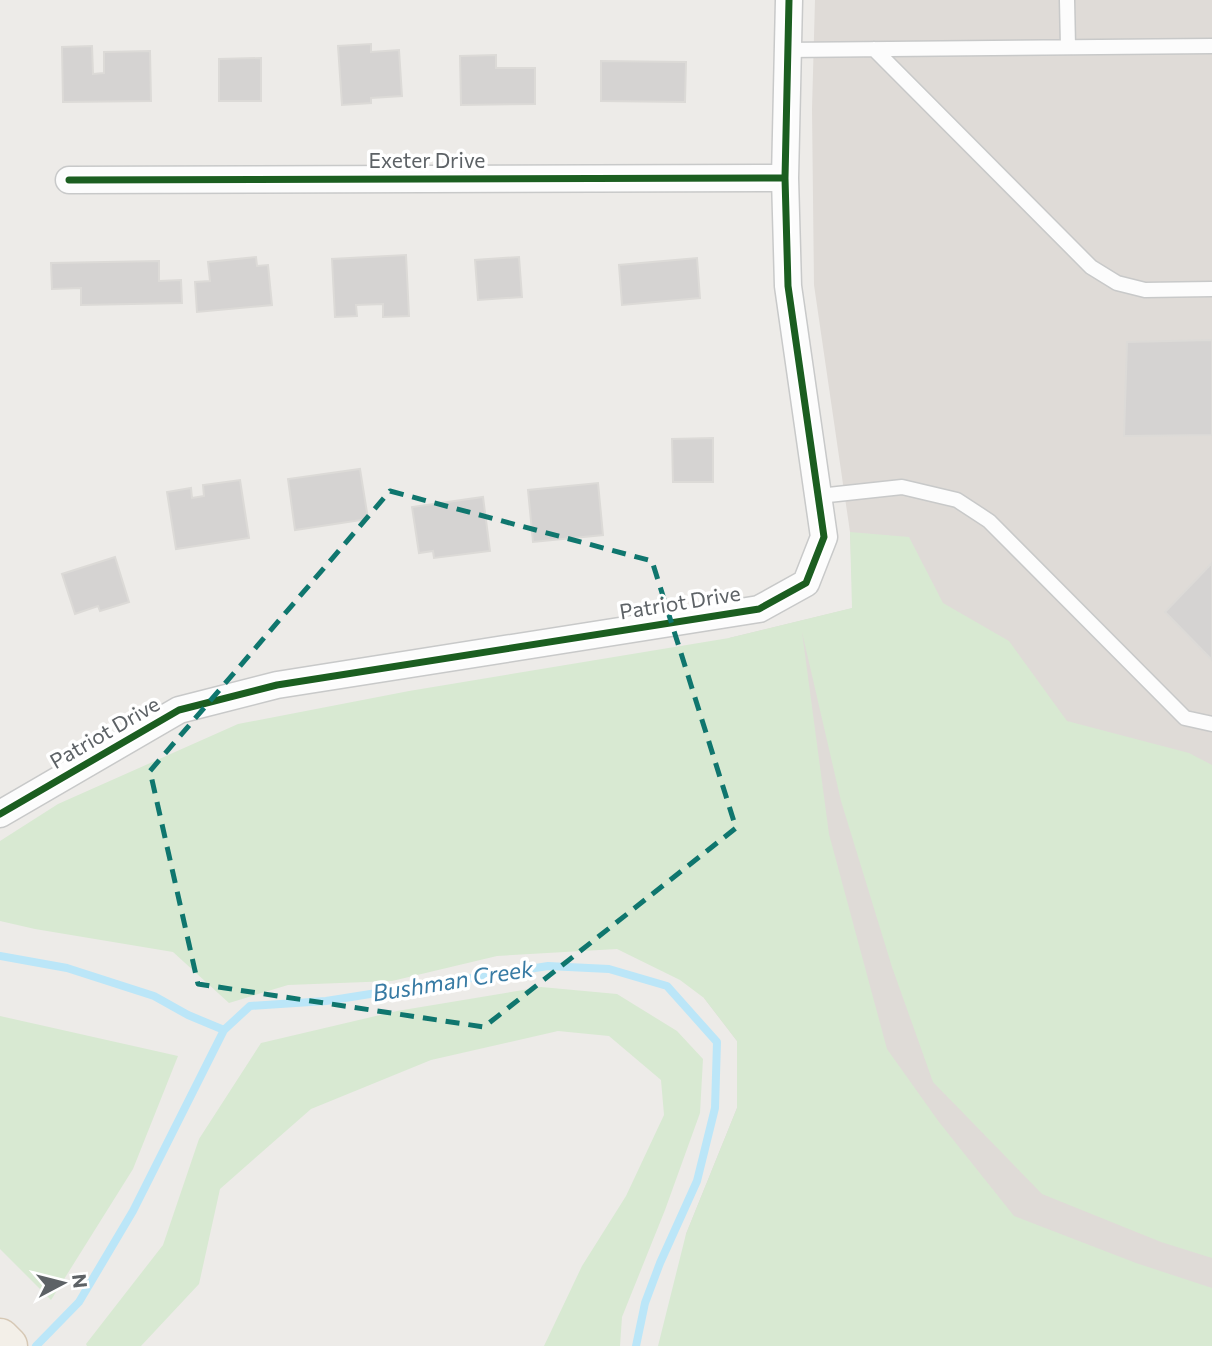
<svg xmlns="http://www.w3.org/2000/svg" width="1212" height="1346" viewBox="0 0 1212 1346" font-family="Commissioner,sans-serif">
	<rect width="100%" height="100%" fill="#edebe8"/>
	<path fill="#dfdbd7" d="M815,0H1212V1346L681,1336L686,1234L737,1108V1041L704,998L729,638L853,608L850,532L814,285L812,109Z"/>
	<path fill="#d8e9d2" d="M850,532L909,537L943,603L1009,641L1067,721L1189,753L1212,765V1258L1161,1242L1042,1194L933,1082L892,967L841,801L802,632L829,834L887,1049L939,1122L1014,1216L1136,1263L1212,1288V1346H658L686,1234L737,1108V1041L704,998L680,980L617,949L497,956L392,981L288,985L229,1003L173,952L35,929L0,921V841L58,804L238,724L409,691L729,638L852,608Z
		M541,987L617,994L677,1031L703,1059L700,1113L665,1210L622,1317L620,1346H544L582,1266L626,1196L664,1115L661,1080L609,1036L558,1031L431,1060L311,1109L220,1189L199,1284L141,1346H87L86,1344L163,1245L199,1139L261,1043L397,1011Z
		M0,1016L178,1056L133,1169L51,1300L0,1249Z"/>
	<g fill="none" stroke-linecap="round" stroke-linejoin="round">
		<path stroke="#bbe6f8" stroke-width="8" d="M0,956L67,968L154,996L188,1015L224,1030
			M36,1346L79,1302L133,1211L224,1030L250,1006L326,1001L548,966L609,969L667,986L717,1042L715,1108L697,1181L660,1263L645,1303L636,1346"/>
	</g>
	<path fill="#d5d3d2" stroke="#dcdad7" stroke-width="2" d="M371,44V52L399,50L402,96L371,98V103L342,105L338,46Z
		M92,46L93,74L104,73V52L150,51L151,101L63,102L62,47Z
		M496,55V68H535V104L461,105L460,56Z
		M261,58V101H219V59Z
		M601,61L686,62L685,102L601,101Z
		M406,255L409,316L383,317V304L356,305L357,316L335,317L332,259Z
		M256,257L257,266L268,265L272,305L197,312L195,282L210,281L208,262Z
		M519,257L522,297L478,300L475,260Z
		M697,258L700,298L622,305L619,265Z
		M159,261V281L181,280L182,303L81,305V288L52,289L51,263Z
		M1212,340V435L1124,436L1127,342Z
		M713,438V482H673L672,439Z
		M360,469L368,519L295,530L288,479Z
		M240,480L249,538L176,549L167,492L191,488L192,498L204,496L203,485Z
		M598,483L603,535L533,542L528,490Z
		M483,497L490,551L434,558L433,551L419,553L412,507Z
		M115,557L129,602L100,611L98,606L75,614L62,574Z
		M1212,563V660L1165,612Z"/>
	<g fill="none" stroke-linecap="round" stroke-linejoin="round">
		<defs>
			<path id="lane" d="M1067,0L1068,46
				M874,49L1091,267L1117,283L1145,290L1212,289
				M787,50L1212,46
				M819,496L902,487L957,500L989,521L1185,718L1212,724"/>
			<path id="street" d="M69,180L785,178
				M0,814L179,710L277,685L759,609L806,583L824,537L788,286L785,178L789,0"/>
			<path id="primary" d="M0,1338L8,1346"/>
		</defs>
		<use href="#lane" stroke="#c8c9c9" stroke-width="17"/>
		<use href="#street" stroke="#c8c9c9" stroke-width="29"/>
		<use href="#primary" stroke="#d6c8b5" stroke-width="41"/>
		<use href="#lane" stroke="#fcfcfc" stroke-width="14"/>
		<use href="#street" stroke="#fcfcfc" stroke-width="26"/>
		<use href="#primary" stroke="#f3efe8" stroke-width="38"/>
		<defs>
			<path id="cycleway" d="M69,180L785,178
				M0,814L179,710L277,685L759,609L806,583L824,537L788,286L785,178L789,0"/>
		</defs>
		<use href="#cycleway" stroke="#fff" stroke-width="11"/>
		<use href="#cycleway" stroke="#1b5e20" stroke-width="7"/>
	</g>
	<path fill="none" stroke="#0f766e" stroke-width="5" stroke-dasharray="14 9" stroke-linejoin="round" d="M390,491L652,561L736,828L484,1027L198,984L150,771Z"/>
	<g text-anchor="middle" stroke-width="7" stroke-linejoin="round" paint-order="stroke">
		<g font-size="21" fill="#5d6266" stroke="#fff">
			<text x="427" y="168">Exeter Drive</text>
			<text transform="translate(680 603) rotate(-9)" y="7">Patriot Drive</text>
			<text transform="translate(105 733) rotate(-30)" y="7">Patriot Drive</text>
		</g>
		<g font-size="23" font-style="italic" fill="#387ba4" stroke="#fff">
			<text transform="translate(453 981) rotate(-9)" y="8">Bushman Creek</text>
		</g>
	</g>
	<g transform="translate(63 1283) rotate(83)" stroke="#ffffff" stroke-width="5" paint-order="stroke">
	<path d="M0-5L12 26L0 18L-12 26Z" fill="#5d6266"/>
	<text y="-10" font-size="19" font-weight="bold" text-anchor="middle" fill="#5d6266">N</text>
	</g>
</svg>
